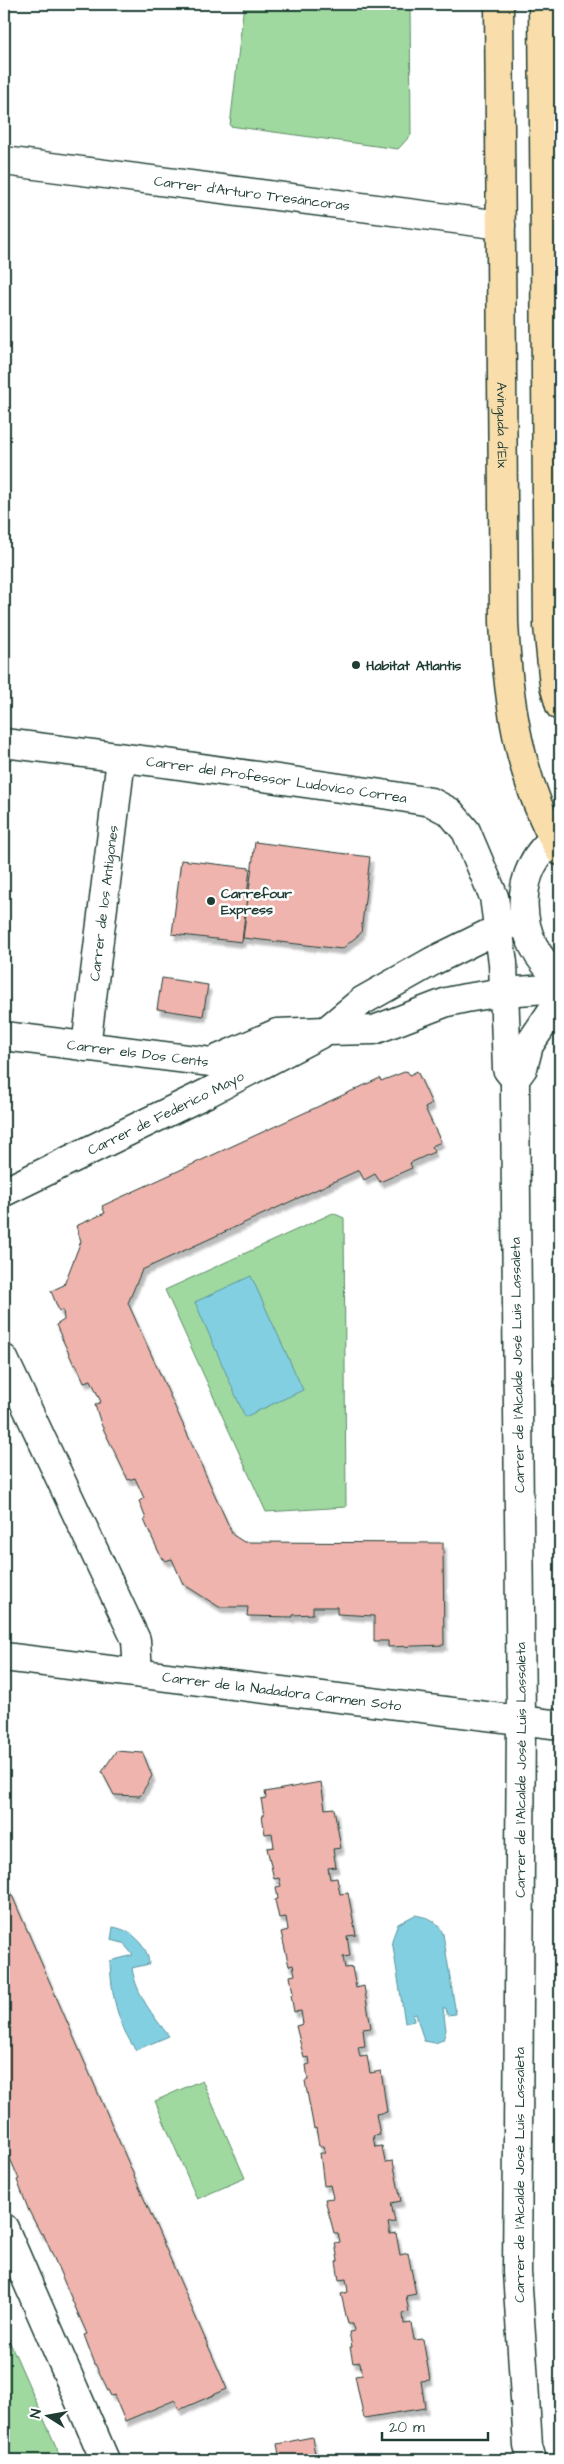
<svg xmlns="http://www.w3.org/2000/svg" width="564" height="2464" viewBox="0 0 564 2464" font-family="'Architects Daughter',sans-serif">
	<defs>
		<filter id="shadow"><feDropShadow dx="3" dy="5.5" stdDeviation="1" flood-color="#0004"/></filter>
	</defs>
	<rect width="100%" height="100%" fill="#fff"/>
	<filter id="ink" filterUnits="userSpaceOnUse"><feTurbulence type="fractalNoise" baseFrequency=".02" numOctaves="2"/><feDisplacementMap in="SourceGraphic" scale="10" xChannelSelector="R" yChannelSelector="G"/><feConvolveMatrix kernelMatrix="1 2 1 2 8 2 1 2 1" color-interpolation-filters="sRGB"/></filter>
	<g filter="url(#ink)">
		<path fill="#9fd99f" stroke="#5f8b6a" d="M244,4H410L411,135L398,149L230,126Z
			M333,1213L344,1218L346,1507L266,1512L165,1290Z
			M202,2080L245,2178L197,2199L155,2101Z
			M4,2329L62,2460H4Z"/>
		<path fill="#83cfe2" stroke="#5b959c" d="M251,1276L303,1390L245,1417L195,1302Z
			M415,1915C429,1918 437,1919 443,1934L456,2014L447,2015L446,2008H443L446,2030L443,2040L435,2043L424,2041L416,2014L413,2015L414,2021L405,2023L392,1940L398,1924Z
			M113,1927C132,1930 148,1945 149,1964L132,1968C136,1994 153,2016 169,2036L136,2050C117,2024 111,1992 110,1961L133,1955L123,1943L111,1940Z"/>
		<path fill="#efb4ad" stroke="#1f3d34" filter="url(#shadow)" d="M255,842L370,857L361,933L342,949L243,938Z
			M181,860L250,868L242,942L172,934Z
			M162,978L208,985L203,1016L157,1009Z
			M407,1071L410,1075L417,1071L432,1104L425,1108L441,1142L432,1146L434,1152L410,1163L412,1168L380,1182L375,1174L364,1180L359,1170L142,1270L128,1303L233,1535L244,1542L443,1543L444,1645L388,1647V1641H374V1616L337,1614V1607H313V1614L293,1615V1617L247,1616L248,1607H219L183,1584L172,1559L165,1561L164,1558L162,1559L144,1520L146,1519L139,1501L144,1498L135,1478L128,1480L101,1424L95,1405L101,1402L91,1380L84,1382L76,1364L74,1365L56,1325L64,1320L63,1310L59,1311L51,1291L64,1285L81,1241L76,1226L105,1213L102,1206L380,1078L381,1081Z
			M556,1375H560V1611H558Z
			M116,1751L143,1753L152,1776L140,1796L114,1795L102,1772Z
			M321,1782L325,1809L334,1808L341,1848L333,1849L336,1867L328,1868L330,1879L337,1878L340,1894L348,1893L356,1935L347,1936L350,1956L343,1957L345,1968L352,1967L356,1988L364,1986L371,2028L363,2029L365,2046L358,2047L360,2057L367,2056L370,2073L381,2071L387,2112L376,2114L380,2135L373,2136L375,2147L382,2146L385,2162L393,2161L401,2201L391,2203L395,2222L388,2223L390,2234L396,2233L400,2255L408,2253L416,2294L406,2296L409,2312L403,2313L404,2324L411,2323L414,2340L423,2339L430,2380L421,2381L425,2408L364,2418L355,2376L362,2375L360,2362L353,2363L350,2347H352L349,2332L354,2331L353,2324H348L341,2294L348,2292L346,2279L339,2280L336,2262L338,2261L335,2243L340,2242L338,2233H334L325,2199L333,2198L330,2185L324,2186L320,2153H325L323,2146H319L316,2128L314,2129L305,2081L308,2080L306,2065L310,2064L309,2057L304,2058L296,2026L303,2024L301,2011L294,2012L291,1995L293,1994L290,1976L295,1975L293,1965L289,1966L281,1932L288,1930L286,1917L279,1918L275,1900L278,1899L276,1887L281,1886L279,1878L274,1879L267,1848L274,1847L272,1833L265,1834L262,1816H264L261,1799L266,1798L265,1792Z
			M4,1877L227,2389L179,2410L175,2400L125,2421L114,2395L111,2396L95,2364L84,2335L87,2334L43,2233L41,2234L29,2211L17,2180L19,2179L4,2145Z
			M312,2437L316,2460H280L277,2444Z"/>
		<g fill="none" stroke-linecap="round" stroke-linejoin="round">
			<defs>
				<path id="pedestrian" d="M4,1359L136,1640L138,1673"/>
				<g id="minor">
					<path id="s1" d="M4,161L501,225"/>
					<path id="s2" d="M4,743L173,764L382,794L431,802L450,812L466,831L494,897L503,963L507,1069L515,1079"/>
					<path id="s3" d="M4,1036L211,1062L277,1033L326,1031"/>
					<path id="s4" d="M86,1047L121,759"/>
					<path id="s5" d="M4,1657L560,1725"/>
					<path d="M4,2228L105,2460"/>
					<path id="s6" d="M532,2460L528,2446L517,2272L521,1720L515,1095V1079L523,1068L529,1045L554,1008L560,1003"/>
				</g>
				<g id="tertiary">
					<path d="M560,835C509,866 514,945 560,977"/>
					<path d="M326,1031L374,1030L447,1002L466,998L504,992L560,988"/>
					<path id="s7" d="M4,1192L209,1092L326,1031L362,1001L433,961L500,928L524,920"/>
				</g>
				<g id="primary">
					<path id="s8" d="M499,4L504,622C508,703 519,779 560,851"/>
					<path d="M543,4L548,626L554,685L560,706"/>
				</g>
			</defs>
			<use href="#pedestrian" stroke="#1f3d34" stroke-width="31"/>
			<use href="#minor" stroke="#1f3d34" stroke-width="31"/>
			<use href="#tertiary" stroke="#1f3d34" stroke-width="31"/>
			<use href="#primary" stroke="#1f3d34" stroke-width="31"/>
			<use href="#pedestrian" stroke="#fff" stroke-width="28"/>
			<use href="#minor" stroke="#fff" stroke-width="28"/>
			<use href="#tertiary" stroke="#fff" stroke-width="28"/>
			<use href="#primary" stroke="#f9deab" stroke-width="28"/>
		</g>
	</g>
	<g fill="#1f3d34" stroke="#fff" stroke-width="2">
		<circle cx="356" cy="665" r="5"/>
		<circle cx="211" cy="901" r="5"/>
	</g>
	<g text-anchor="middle" stroke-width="5" stroke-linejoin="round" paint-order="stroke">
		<g font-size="14" fill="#1f3d34" stroke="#fff">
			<text dy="5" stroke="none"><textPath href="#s1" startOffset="250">Carrer d'Arturo Tresáncoras</textPath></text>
			<text dy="5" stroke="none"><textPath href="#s8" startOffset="421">Avinguda d'Elx</textPath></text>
			<text dy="5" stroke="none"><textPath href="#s2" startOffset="275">Carrer del Professor Ludovico Correa</textPath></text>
			<text dy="5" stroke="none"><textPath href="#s4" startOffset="145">Carrer de los Antigones</textPath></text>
			<text dy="5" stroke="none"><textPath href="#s3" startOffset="135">Carrer els Dos Cents</textPath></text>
			<text dy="5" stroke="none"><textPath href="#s7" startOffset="180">Carrer de Federico Mayo</textPath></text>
			<text transform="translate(517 1365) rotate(-91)" y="5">Carrer de l'Alcalde José Luis Lassaleta</text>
			<text dy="5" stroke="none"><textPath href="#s5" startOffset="280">Carrer de la Nadadora Carmen Soto</textPath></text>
			<text dy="5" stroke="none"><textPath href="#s6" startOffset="691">Carrer de l'Alcalde José Luis Lassaleta</textPath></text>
			<text transform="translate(519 2175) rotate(-90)" y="5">Carrer de l'Alcalde José Luis Lassaleta</text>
		</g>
		<g font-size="14" font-weight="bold" fill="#1f3d34" stroke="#fff" text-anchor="start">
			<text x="366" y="670">Habitat Atlantis</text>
			<text x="221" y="898">Carrefour<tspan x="221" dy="16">Express</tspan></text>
		</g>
	</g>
	<rect width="564" height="2464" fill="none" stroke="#fff" stroke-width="20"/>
	<rect x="10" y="10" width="544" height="2444" fill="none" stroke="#1f3d34" stroke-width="2" filter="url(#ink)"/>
	<g transform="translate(48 2416) rotate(281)" stroke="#ffffff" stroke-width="4" paint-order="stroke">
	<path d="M0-4L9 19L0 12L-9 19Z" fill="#1f3d34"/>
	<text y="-8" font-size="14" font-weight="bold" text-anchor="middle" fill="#1f3d34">N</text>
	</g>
	<path d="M382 2432v8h106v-8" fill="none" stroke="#1f3d34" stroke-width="2.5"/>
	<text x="389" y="2432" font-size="15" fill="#1f3d34" stroke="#ffffff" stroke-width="4" paint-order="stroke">20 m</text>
</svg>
